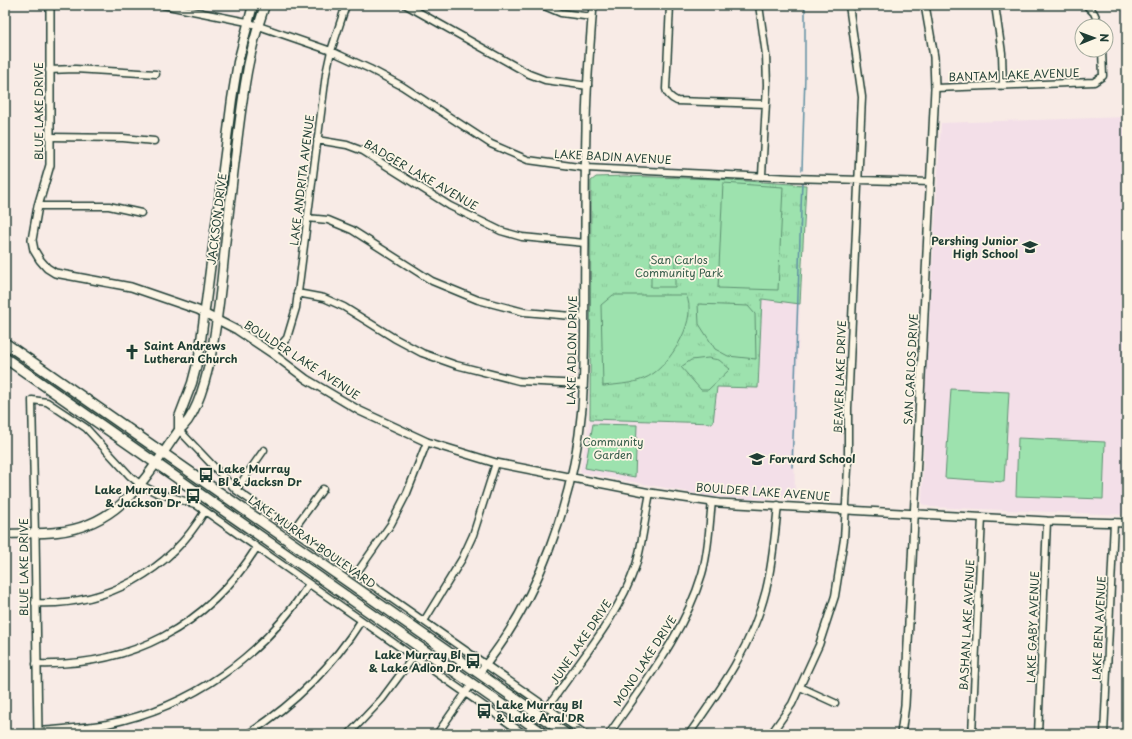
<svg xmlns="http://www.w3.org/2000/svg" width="1132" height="739" viewBox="0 0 1132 739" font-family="'Playpen Sans',sans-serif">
	<defs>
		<pattern id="park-tufts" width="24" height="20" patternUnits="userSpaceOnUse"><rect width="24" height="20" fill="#9de2ae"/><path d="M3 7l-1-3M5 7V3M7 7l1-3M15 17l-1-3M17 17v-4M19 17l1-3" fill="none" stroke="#87c396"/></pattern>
	</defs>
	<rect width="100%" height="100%" fill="#f8ebe6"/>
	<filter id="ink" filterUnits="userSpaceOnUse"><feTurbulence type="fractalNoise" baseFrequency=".025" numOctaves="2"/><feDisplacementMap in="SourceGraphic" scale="8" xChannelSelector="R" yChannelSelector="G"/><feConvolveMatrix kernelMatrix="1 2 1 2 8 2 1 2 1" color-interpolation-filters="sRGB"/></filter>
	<g filter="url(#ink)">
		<path fill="#f3dfe8" d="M1127,117V515L930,507L922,504L926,371L941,123Z
			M762,299L800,304L794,449L795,499H750L709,496L580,472L590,419L713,423L717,387L758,388Z"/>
		<path fill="url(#park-tufts)" stroke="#5e9071" d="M623,176L716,179L806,185L800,304L762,299L758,388L717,387L713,423L590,419L591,181L596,177Z"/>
		<path fill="#9de2ae" stroke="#5e9071" d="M723,183L783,187L778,290L718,288Z
			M651,256H675V287H651Z
			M613,295H686C698,318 673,359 654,373C639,384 620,384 603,386L601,305Z
			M698,304L748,306L755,314L756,359L728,356L715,349L699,324Z
			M708,358L719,360L730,369L708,390H701L681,367L691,360Z
			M951,389L1009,392L1004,482L945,478Z
			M593,424L637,425L635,477L585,468Z
			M1018,438L1105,442L1103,499L1016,496Z"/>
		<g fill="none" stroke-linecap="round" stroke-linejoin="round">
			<path stroke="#6090a2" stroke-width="1.5" d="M802,170L805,75V5
				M792,467L802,181"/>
			<defs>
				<path id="minor" d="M163,5L247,22L331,51L370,69L402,86L491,144L528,160L586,168L792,178L930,182
					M406,5L529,74L545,80L588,86
					M542,5L561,13L592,17
					M670,5L666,89C667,95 671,98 677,101L766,104
					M759,5L766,55L767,85L762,175
					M995,5L1002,53L1003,86
					M1086,5L1094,13L1100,26
					M49,70L75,69L156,74
					M935,88L1094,82L1103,76L1102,50
					M51,137L123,138L154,141
					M317,140L347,145L363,151L450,206L501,231L522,237L585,243
					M38,206H109L141,213
					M307,218L328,220L352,230L432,281L478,300L524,312L584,317
					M297,293L324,298L344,307L394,338L422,353L456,365L519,381L583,384
					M273,354L287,338L296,308L326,74L331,51L346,5
					M179,430L236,490L585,734
					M236,490L264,450
					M293,530L323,489
					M35,533L32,400L47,402L86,428L130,476L141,485L157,493L195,504L205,511L524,734
					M356,574L391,524L407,493L427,442
					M35,603C106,606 169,572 205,511
					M424,621L462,559L473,535L496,463
					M36,664C130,667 207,627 257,547
					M800,687L835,703
					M548,707C579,661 618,618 636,565C643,542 645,516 650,493
					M38,731C61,729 84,728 107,724C192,707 263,656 309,584
					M248,734C293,705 332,667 361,621
					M349,734L382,699L414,656
					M437,734L472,684
					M609,734C644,683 684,634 702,574C709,550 709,526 712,502
					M689,734C721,689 753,644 766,590C773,562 775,533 778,505
					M771,734L792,704L819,645L835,596L844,539L848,468V408L862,97L849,5
					M972,734L982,517
					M1038,734L1047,521
					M1104,734L1114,522"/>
				<path id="tertiary" d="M50,5V165L38,206L32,240L34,250L40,260L47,268L55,273L131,287L198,310L237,330L273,354L306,379L360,411L427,442L496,463L650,493L719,503L1047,521L1127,523
					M35,533L38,734
					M479,673C538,602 574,500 582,408C586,354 584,299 585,245C585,206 585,168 586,130C586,88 590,46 593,5
					M901,734L905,705L935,88L934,57L925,5"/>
				<path id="secondary" d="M179,430V417L192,383L199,356L232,99L238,62L253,5
					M5,534C22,533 40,534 57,532C121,525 146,477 179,430C214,404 221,281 226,237C232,186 237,135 245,84C249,57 256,31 265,5"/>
				<path id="primary" d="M5,343L566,734
					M5,358L544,734"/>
			</defs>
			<use href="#minor" stroke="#1f3d34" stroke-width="9"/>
			<use href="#tertiary" stroke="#1f3d34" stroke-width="10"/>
			<use href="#secondary" stroke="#1f3d34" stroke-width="11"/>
			<use href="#primary" stroke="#1f3d34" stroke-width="12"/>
			<use href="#minor" stroke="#fcf5e5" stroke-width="6"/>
			<use href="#tertiary" stroke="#fcf5e5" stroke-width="7"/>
			<use href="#secondary" stroke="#fcf5e5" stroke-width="8"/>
			<use href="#primary" stroke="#fcf5e5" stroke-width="9"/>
		</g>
	</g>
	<defs>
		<symbol id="school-bare" viewBox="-9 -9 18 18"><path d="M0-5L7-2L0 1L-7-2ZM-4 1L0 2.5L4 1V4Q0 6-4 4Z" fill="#1f3d34" stroke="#fcf5e5" stroke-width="2.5" paint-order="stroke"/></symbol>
		<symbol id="church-bare" viewBox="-9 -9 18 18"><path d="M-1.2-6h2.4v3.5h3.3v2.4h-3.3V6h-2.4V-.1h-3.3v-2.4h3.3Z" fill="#1f3d34" stroke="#fcf5e5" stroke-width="2.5" paint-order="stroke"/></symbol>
		<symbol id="bus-bare" viewBox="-9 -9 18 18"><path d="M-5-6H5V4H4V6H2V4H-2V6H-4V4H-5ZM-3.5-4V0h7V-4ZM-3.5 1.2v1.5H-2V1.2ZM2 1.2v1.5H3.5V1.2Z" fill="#1f3d34" stroke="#fcf5e5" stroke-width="2.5" paint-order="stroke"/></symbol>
	</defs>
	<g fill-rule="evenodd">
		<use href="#school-bare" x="1019" y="236" width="22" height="22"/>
		<use href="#church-bare" x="121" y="341" width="22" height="22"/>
		<use href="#school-bare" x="746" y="448" width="22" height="22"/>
		<use href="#bus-bare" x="195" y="464" width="22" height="22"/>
		<use href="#bus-bare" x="182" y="485" width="22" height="22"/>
		<use href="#bus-bare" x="462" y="650" width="22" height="22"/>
		<use href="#bus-bare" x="473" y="700" width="22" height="22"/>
	</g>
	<g text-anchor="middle" stroke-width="3.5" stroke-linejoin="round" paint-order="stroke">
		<g font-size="11" fill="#1f3d34" stroke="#fcf5e5">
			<text transform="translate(1014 75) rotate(-2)" y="4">BANTAM LAKE AVENUE</text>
			<text transform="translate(39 111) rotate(-90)" y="4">BLUE LAKE DRIVE</text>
			<text transform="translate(613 157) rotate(3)" y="4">LAKE BADIN AVENUE</text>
			<text transform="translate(421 175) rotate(30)" y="4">BADGER LAKE AVENUE</text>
			<text transform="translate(302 180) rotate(-83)" y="4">LAKE ANDRITA AVENUE</text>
			<text transform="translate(217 219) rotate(-83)" y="4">JACKSON DRIVE</text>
			<text transform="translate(572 350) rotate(-89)" y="4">LAKE ADLON DRIVE</text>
			<text transform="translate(302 360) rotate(33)" y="4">BOULDER LAKE AVENUE</text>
			<text transform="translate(911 369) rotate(-87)" y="4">SAN CARLOS DRIVE</text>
			<text transform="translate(840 377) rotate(-88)" y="4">BEAVER LAKE DRIVE</text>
			<text transform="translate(763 492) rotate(4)" y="4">BOULDER LAKE AVENUE</text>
			<text transform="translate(312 542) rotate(35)" y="4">LAKE MURRAY BOULEVARD</text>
			<text transform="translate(24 567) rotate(-90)" y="4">BLUE LAKE DRIVE</text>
			<text transform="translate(967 625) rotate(-87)" y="4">BASHAN LAKE AVENUE</text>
			<text transform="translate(1033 627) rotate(-88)" y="4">LAKE GABY AVENUE</text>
			<text transform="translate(1099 628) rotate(-87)" y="4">LAKE BEN AVENUE</text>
			<text transform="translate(581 642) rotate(-56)" y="4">JUNE LAKE DRIVE</text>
			<text transform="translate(645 661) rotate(-57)" y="4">MONO LAKE DRIVE</text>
		</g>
		<g font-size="11" font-weight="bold" fill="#1f3d34" stroke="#fcf5e5" text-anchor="start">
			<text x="1018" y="245" text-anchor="end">Pershing Junior<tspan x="1018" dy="13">High School</tspan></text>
			<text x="144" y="350">Saint Andrews<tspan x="144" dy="13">Lutheran Church</tspan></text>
			<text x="769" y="463">Forward School</text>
			<text x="218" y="473">Lake Murray<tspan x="218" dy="13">Bl &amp; Jacksn Dr</tspan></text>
			<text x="181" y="494" text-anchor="end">Lake Murray Bl<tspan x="181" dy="13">&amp; Jackson Dr</tspan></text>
			<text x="461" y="659" text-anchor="end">Lake Murray Bl<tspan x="461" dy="13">&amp; Lake Adlon Dr</tspan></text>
			<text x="496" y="709">Lake Murray Bl<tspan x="496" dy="13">&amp; Lake Aral DR</tspan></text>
		</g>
		<g font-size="11" fill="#385e4c" stroke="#fcf5e5">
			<text x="679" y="264">San Carlos<tspan x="679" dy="13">Community Park</tspan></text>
			<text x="613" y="446">Community<tspan x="613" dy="13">Garden</tspan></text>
		</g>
	</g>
	<rect width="1132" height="739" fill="none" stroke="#fcf5e5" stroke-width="20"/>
	<rect x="10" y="10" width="1112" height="719" fill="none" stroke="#1f3d34" stroke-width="1.5" filter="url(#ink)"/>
	<g transform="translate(1094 38) rotate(89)"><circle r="19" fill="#fcf5e5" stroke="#a4ab9e"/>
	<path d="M0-3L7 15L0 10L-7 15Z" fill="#1f3d34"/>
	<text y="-6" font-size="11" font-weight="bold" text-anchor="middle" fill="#1f3d34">N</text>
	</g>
</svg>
